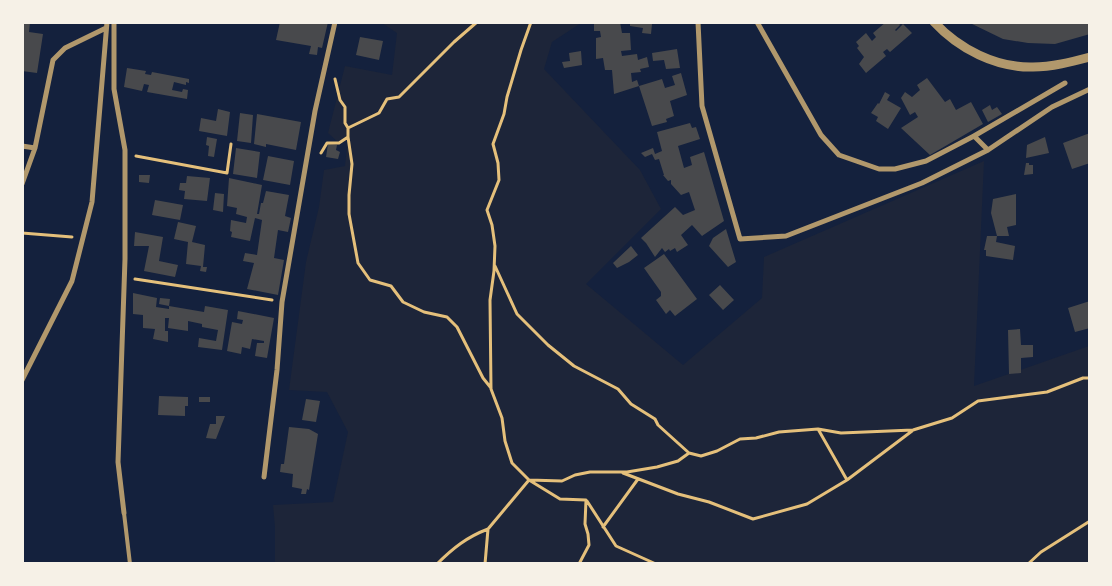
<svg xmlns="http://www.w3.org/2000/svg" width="1112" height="586" viewBox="0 0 1112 586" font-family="'Nunito Sans',sans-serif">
	<rect width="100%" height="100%" fill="#14213d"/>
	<path fill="#1d2539" d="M382,23H581L552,42L544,69L640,170L661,209L586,284L683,365L762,298L764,257L984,161L974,386L1089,346V563H275V527L273,505L333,502L348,432L327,392L289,390L306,262L319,207L324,170L345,166L348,138L339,143L328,133L345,66L392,75L397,33Z"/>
	<path fill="#48494c" d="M22,22H30L29,32L43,34L37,73L22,71Z
		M280,22L295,24L296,22H328L322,48L318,47L317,55L309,54L311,46L276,40Z
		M594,22H620L622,33H630L631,50L621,51L622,56L637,54L638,60L647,57L649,67L640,69L641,72L631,73L632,82L637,80L639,86L614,94L612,70H605L603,58L596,59V38L601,37L600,31H594Z
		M630,22L652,24L651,34L642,33L643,28L630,26Z
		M886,22H898L900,25L895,30L896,31L903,24L912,33L890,52L887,49L883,52L886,56L866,73L859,64L864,57L857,48L859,46L856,42L866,33L872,41L876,37L873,33Z
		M968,22H1090V34L1055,44L1028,43L1003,39Z
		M360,37L383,41L379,60L356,55Z
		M677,49L680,68L666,69L664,60L653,61L652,53Z
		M581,51L582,65L564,68L562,62L570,61L569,53Z
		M127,68L146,71L145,74L151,75L152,72L189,79V83L186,82V85L174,82L172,90L182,92L183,89L188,90L187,99L147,92L149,85L144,84L142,91L124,87Z
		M681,73L687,95L670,101L674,116L666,119L667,122L652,126L639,86L662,79L665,88L675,85L672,76Z
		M927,78L945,102L950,99L956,110L971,102L983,124L930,155L901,128L918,117L915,112L910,115L901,98L905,92L912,97L920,90L917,85Z
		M885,92L890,95L887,100L901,108L888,129L876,121L878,117L871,113L878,103L879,104Z
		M990,105L992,110L997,107L1002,114L988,122L982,110Z
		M218,109L230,112L227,136L199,131L201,118L216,121Z
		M240,113L253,115L251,143L237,141Z
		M257,114L301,122L296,150L266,144V147L254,144Z
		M690,123L692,128L696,127L700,139L678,146L684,168L692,165L690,157L704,152L724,221L702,236L692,225L681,235L688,245L677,252L675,248L670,251L669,249L665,252L662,248L655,257L646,243L641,238L675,207L683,215L695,210L689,192L681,195L671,184V180L668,181L663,175H664L659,159L655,160L652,154L645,157L641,153L653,148L655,154L662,151L657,132Z
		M1090,133V163L1072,169L1063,143Z
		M207,137L217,139L214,157L208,156L209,146L206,145Z
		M1045,137L1049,153L1026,158L1027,145Z
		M328,144L337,145L336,150L340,152L338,159L326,157Z
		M236,148L260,152L257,178L233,174Z
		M268,156L294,161L290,185L263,180Z
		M1026,163H1029V165H1033V174L1024,175Z
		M139,175H150L149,183L139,182Z
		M187,176L210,178L207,201L184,199L185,191L179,190L180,183H186Z
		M229,178L262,185L257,214H259L261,203H263L266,191L289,195L285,216L291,218L288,232L278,230L274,258L284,260L278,295L247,289L254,263L243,261L245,253L257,255L262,220L255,218L250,241L231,237L232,232L230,231L231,220L246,223L247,217L236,214L237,208L227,206Z
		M215,193L224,194L223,212L213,210Z
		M1016,194V225L1007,227L1009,236H997L991,213L993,199Z
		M155,200L183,205L180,220L152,215Z
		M178,222L196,226L192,242L205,245L203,267H207L206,272L200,271L201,266L186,264L188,242L174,239Z
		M726,229L736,262L728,267L709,246L713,238Z
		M135,232L163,237L159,261L178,265L175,277L144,271L149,246H134Z
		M987,236H997L996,242L1015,246L1013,260L986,256V250H984Z
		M631,246L638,255L629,262L617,268L613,263Z
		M664,254L697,299L675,316L670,310L666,314L656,300L661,296V292L644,268Z
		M720,285L734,300L723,310L709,295Z
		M133,293L157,298L156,307L169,309V306L159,304L160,298L170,299L169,306L204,312L205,306L228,310L222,350L198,347L199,338L216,341L218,330L202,327V324L188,321V331L168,328L169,318H165V331H168V342L153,339L155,329L143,328V315L133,314Z
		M1090,301V328L1075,332L1068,308Z
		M238,311L274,318L267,358L255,356L257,343H264V341L252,339L250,349L242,347L241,354L227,351L232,322L242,324L243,320L237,319Z
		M1020,329L1021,345H1033V357L1021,358V373L1009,374L1008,330Z
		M159,396L188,397V406H185V416L158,415Z
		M199,397H210V402H199Z
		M306,399L320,401L316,422L302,420Z
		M216,416H225L216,439L206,438L210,424H216Z
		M289,427L309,429L318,434L309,490L307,489L306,494H301L302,489L292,487L293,474L280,472L281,464H284Z"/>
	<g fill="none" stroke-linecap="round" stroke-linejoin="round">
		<path stroke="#e5c07b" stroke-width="3" d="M531,22L521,50L507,97L504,114L493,144L498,163L499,180L487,210L492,225L495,246L494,271L490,300L491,389L502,418L505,441L512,463L529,480L560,499L586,500L585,524L588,534L589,545L579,564
			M335,79L340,100L345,107V123L348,128L379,113L387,99L399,97L454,42L477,22
			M348,137L352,164L349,195V214L358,263L370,280L391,286L403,302L424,312L447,317L457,327L483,378L491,388
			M321,153L327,143H339L348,137V128
			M136,156L227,173L231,144
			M22,233L72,237
			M495,266L517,314L548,345L574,366L618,389L631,404L655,419L658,425L689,453
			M135,279L272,300
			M818,429L847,480
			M623,473L678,494L709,502L753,519L807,504L847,480L912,431
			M587,501L616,546L656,564
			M603,527L638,479
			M437,564C453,548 467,537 488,529
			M485,564L488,529L529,480L562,481L575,475L590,472H627L657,467L678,461L689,453L701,456L717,451L740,439L756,438L779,432L818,429L841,433L913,430L952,418L978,401L1047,392L1083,378H1090
			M1028,564L1041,552L1090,521"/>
		<path stroke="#b1986c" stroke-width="4" d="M124,513L130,564"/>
		<path stroke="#b1986c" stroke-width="5" d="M114,22V89L125,150V259L118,462L124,513
			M698,22L702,106L740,239L786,236L922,183L988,150L1052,107L1090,89
			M757,22L821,135L839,155L879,169H895L926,161L974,136L988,150
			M974,136L1065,83
			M22,146L35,148
			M22,184L35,148L53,60L65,48L106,28
			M22,380L72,281L92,202L107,22
			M264,477L277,370L282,302L315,111L335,22"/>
		<path stroke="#b1986c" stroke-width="9" d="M934,22C959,49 996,68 1033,67C1052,67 1071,62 1090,57"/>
	</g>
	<rect width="1112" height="586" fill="none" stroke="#f6f1e7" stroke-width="48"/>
</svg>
